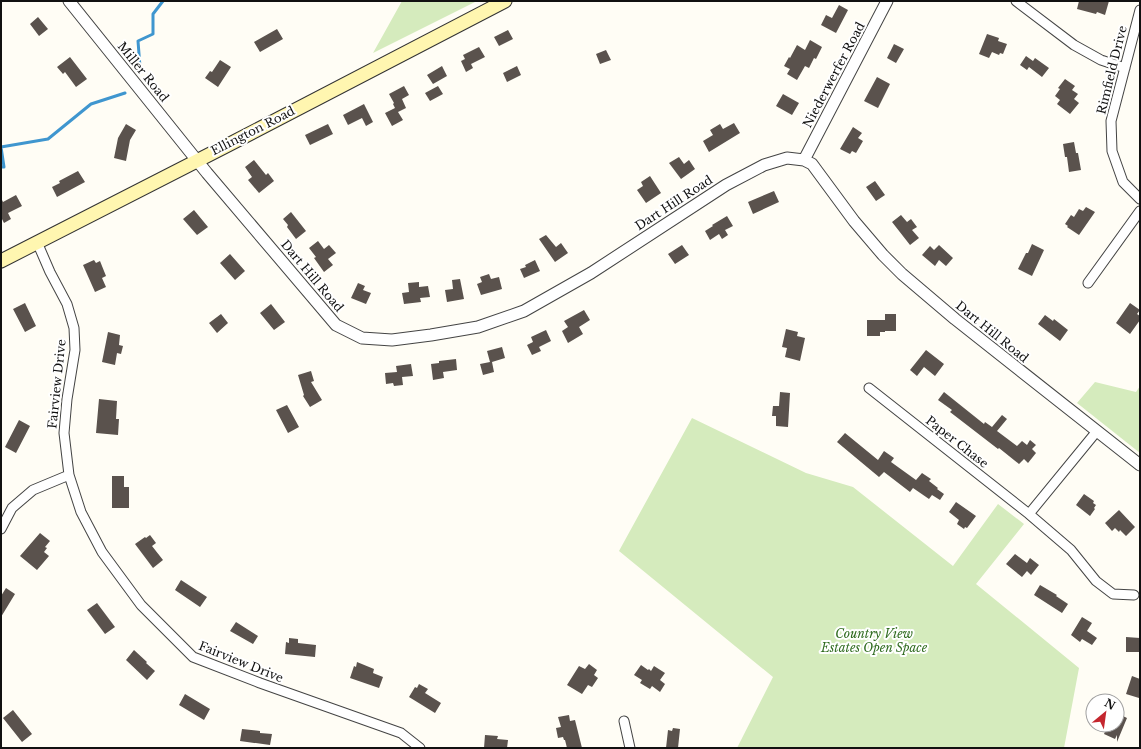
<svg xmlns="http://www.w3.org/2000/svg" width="1141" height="749" viewBox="0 0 1141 749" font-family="'Libre Baskerville',serif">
	<rect width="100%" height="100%" fill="#fffdf5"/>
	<path fill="#d5ebbd" d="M402,1H477L373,53Z
		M1095,382L1136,392L1140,386V453L1077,403Z
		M692,418L806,473L853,487L953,566L998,504L1024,524L976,584L1079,668L1064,748H737L773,677L619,551Z"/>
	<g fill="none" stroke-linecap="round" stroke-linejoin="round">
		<path stroke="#3f96cf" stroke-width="3" d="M140,67L138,41L153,34V14L163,1
			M1,167H4L1,147L48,139L91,104L125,93"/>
	</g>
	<path fill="#5a524d" d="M1079,1H1109L1105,15L1097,12L1096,14L1077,9Z
		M839,5L848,10L836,33L821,25L826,15L832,18Z
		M38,17L48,29L39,36L30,24Z
		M277,29L283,39L260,52L254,42Z
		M508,30L513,39L499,46L494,37Z
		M987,34L999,38L998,41L1007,44L1003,54L1000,53L999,55L992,52L989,58L979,54Z
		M810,40L822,47L816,59L814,58L809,68L805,66L797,80L787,74L790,69L784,66L789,57L790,58L797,45L805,50Z
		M894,44L904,49L896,63L887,58Z
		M479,47L485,57L471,64L473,68L466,72L461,61L465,59L463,55Z
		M606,50L611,60L600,64L596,54Z
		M1026,56L1033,61L1035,58L1049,68L1042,77L1029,67L1027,70L1020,65Z
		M70,57L87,79L76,87L65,72L63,74L57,67Z
		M220,60L231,67L218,87L205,78L210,71L212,72Z
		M442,66L447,76L433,84L427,75Z
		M517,66L521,75L507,82L503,73Z
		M877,77L890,84L878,108L864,101Z
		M1065,79L1075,86L1072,90L1078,94L1074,99L1079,103L1070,114L1057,104L1060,100L1055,96L1060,89L1058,88Z
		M404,86L409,95L402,99L406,108L398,112L403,120L392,126L385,113L395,108L393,104L394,103L389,94Z
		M438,86L443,94L430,101L425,93Z
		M783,94L799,103L792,115L776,106Z
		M364,104L373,122L366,126L362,118L348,125L343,115Z
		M734,123L740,133L709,152L703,141L713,135L710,130L720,124L723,129Z
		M126,124L136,130L130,140L126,161L114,158L118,138Z
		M328,124L333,134L310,145L305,135Z
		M853,127L862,133L858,138L863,141L856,153L852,151L850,154L840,149Z
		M1074,142L1076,153H1078L1081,170L1069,172L1067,157H1065L1063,144Z
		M679,157L684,164L689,160L695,169L681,179L669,163Z
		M254,160L266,175L268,173L274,181L259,193L248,180L252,177L245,167Z
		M78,171L85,182L57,197L52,187L60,183L59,181Z
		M650,176L661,193L646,203L637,190L643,186L641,182Z
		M875,181L885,195L876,201L866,187Z
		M774,191L779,202L753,214L748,202Z
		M16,195L22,206L8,213L11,219L4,223L1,217V198L3,202Z
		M1086,207L1095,212L1079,235L1067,227L1068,226L1065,224L1071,215L1074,217L1079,209L1083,211Z
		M194,210L208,227L197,235L183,219Z
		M291,212L306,231L296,239L287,227L288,225L283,219Z
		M901,215L907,222L911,219L917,227L912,230L919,238L910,245L892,222Z
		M727,216L733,226L725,230L728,235L722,239L719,234L710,240L705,231L713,226L712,225Z
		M546,235L556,247L561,243L568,253L555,262L539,239Z
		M318,241L324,249L329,245L336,253L328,259L333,265L324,272L314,258L316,257L309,248Z
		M1032,244L1044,250L1032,276L1018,269L1026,253H1028Z
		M682,245L689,255L675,264L668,254Z
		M939,245L953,258L946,266L939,260L935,266L922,255L930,246L934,250Z
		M230,254L245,271L235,280L220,263Z
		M94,260L96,263L100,261L106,276L102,278L106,287L95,292L83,265Z
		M535,260L540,271L524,278L520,269L526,267L525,265Z
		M489,274L491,279L499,277L502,289L481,295L477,284L482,282L480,277Z
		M460,279L464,299L447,302L445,290L453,289L452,280Z
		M419,282V287L428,286L430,297L420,298L421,302L404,304L402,293L409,292L408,283Z
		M358,283L365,286L363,290L371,293L366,304L351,298Z
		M25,303L36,326L25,332L13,309Z
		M1130,303L1140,310L1137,314L1140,316V320L1130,334L1116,323Z
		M271,304L285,322L274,330L260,313Z
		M584,310L590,320L579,327L583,334L568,343L562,331L568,327L564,321Z
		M221,314L228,323L217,333L209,323Z
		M885,314H896V331H885V332H880V336H867V320H885Z
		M1045,315L1053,321L1054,319L1068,330L1060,341L1038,324Z
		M786,329L798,332L797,336L805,338L800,361L785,357L787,348L782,347Z
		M546,330L551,341L539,347L541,351L532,355L527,345L533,342L531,337Z
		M108,332L120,335L119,345L123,346L121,354L117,353L115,365L102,362Z
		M502,347L505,358L492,362L494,372L483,375L480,364L490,362L487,351Z
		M926,350L944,364L935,376L924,367L917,376L910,370Z
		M456,359L457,370L443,372L444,378L433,380L431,364L439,363V361Z
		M411,364L413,376L402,377L403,385L394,386L393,383L386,384L385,373L397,372L396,366Z
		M311,371L314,381L311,382L322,400L310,407L303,396L304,395L298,375Z
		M780,392L790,393L788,427L776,426V416H772L773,406H779Z
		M944,392L984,424L985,422L992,427L1002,415L1007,419L997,431L1017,446L1022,441L1027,445L1030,440L1036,445L1032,449L1036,453L1028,463L1024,459L1019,464L999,448L998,449L950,412L952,410L938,400Z
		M99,399L117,401L116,419H119L118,435L96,433Z
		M287,405L299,427L288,433L276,410Z
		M19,420L30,426L16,453L5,447Z
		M845,433L878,460L884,451L894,458L891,462L916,480L922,473L931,479L929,481L938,488L937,489L944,494L940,500L932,495L929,499L913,488L910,492L884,472L879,477L837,442Z
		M112,476H124V487H129V508H112Z
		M1084,494L1094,501L1093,503L1096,505L1094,508L1095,509L1090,516L1076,505Z
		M956,502L976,516L967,528L965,527L964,529L957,524L959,520L949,512Z
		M1119,510L1135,527L1126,536L1120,530L1119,532L1115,528L1112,531L1105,523Z
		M40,533L50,541L45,547L47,548L44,552L49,556L37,570L20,556Z
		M150,535L156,543L152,546L163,560L153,568L135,544L145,537L146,538Z
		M1015,554L1027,563L1030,558L1039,565L1031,575L1027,571L1022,577L1006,564Z
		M181,580L207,597L200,607L175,590Z
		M1040,585L1057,595L1056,596L1068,604L1062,613L1034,595Z
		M6,588L15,594L1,617V596Z
		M97,603L115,627L105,634L87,610Z
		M1082,617L1092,623L1087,631L1097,638L1092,645L1082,639L1080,642L1071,635Z
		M236,622L258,636L253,644L230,631Z
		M1126,637L1140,638V652H1126Z
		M289,638L298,639V643L316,645L315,657L285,654L286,642L289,643Z
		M134,650L147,662L146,663L155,671L147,680L126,660Z
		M357,662L374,669L373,673L383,677L379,688L350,678L354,666L356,667Z
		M589,664L597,670L594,675L598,678L592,687L588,685L582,694L567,685L579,666L585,669Z
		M641,665L648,670L649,669L651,671L654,666L665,673L660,680L665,684L660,692L652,686L650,689L640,683L642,680L634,675Z
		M1132,676L1140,679V694L1139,698L1126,694Z
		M419,684L428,689L425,693L441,703L435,713L409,697L415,687L417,688Z
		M185,694L210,709L204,720L179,705Z
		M13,710L32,734L22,742L3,718Z
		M1117,713L1127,718L1117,742V735L1115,739L1104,734L1108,725H1117Z
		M569,715L570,721L575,720L582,748H567L565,740H564L563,737L558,738L556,728L561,727L558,717Z
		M673,728L680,729L678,748H666L668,730L672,731Z
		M242,729L260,731V733L272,734L270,745L240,741Z
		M485,735L498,736L497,739L508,740L507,748H484Z"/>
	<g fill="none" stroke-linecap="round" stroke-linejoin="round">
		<defs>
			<path id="minor" d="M1016,1L1074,45L1101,60L1125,68
				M1140,10L1111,121L1112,151L1123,182L1140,199
				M37,242L50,272L67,304L74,328L75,350L67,399L64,433L69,475L81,512L102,552L141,605L193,657L260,683L401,733L420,748
				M1088,283L1140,211
				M869,388L1029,514L1071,550L1096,581L1113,594L1134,595
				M1029,514L1097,431
				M1,529L12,508L33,490L69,475
				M624,721L630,748"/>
			<path id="tertiary" d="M69,1L207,173L336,325L362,338L392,340L431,335L478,327L524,311L591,273L726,185L764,165L787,158L804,160L812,164L854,221L883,255L902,274L955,319L1140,465
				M804,160L887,1"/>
			<path id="secondary" d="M1,261L228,145L505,1"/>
		</defs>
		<use href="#minor" stroke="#444" stroke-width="11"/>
		<use href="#tertiary" stroke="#444" stroke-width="13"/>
		<use href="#secondary" stroke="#333" stroke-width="15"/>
		<use href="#minor" stroke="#fff" stroke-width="9"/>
		<use href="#tertiary" stroke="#fff" stroke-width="11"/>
		<use href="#secondary" stroke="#fff6b0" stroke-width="13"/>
	</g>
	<g text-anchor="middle" stroke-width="4" stroke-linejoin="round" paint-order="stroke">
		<g font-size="12" fill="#111" stroke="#fff">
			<text transform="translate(1112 70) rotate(-76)" y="4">Rimfield Drive</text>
			<text transform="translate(143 72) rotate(51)" y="4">Miller Road</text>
			<text transform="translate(834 75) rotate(-62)" y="4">Niederwerfer Road</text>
			<text transform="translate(253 131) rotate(-27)" y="4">Ellington Road</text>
			<text transform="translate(674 203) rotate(-33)" y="4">Dart Hill Road</text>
			<text transform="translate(312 276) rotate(50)" y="4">Dart Hill Road</text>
			<text transform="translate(992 332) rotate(39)" y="4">Dart Hill Road</text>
			<text transform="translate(57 384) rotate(-84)" y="4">Fairview Drive</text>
			<text transform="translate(957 442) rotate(38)" y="4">Paper Chase</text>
			<text transform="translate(241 662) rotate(22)" y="4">Fairview Drive</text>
		</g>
		<g font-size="12" font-style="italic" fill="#2f6b1f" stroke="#fff">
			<text x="874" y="638">Country View<tspan x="874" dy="14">Estates Open Space</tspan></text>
		</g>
	</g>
	<rect width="1141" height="749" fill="none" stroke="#111111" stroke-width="4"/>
	<g transform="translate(1105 713) rotate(29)"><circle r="19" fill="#ffffff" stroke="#a0a0a0"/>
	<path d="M0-3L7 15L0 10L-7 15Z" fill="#c4262e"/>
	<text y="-6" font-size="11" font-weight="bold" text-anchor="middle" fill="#111111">N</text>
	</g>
</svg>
